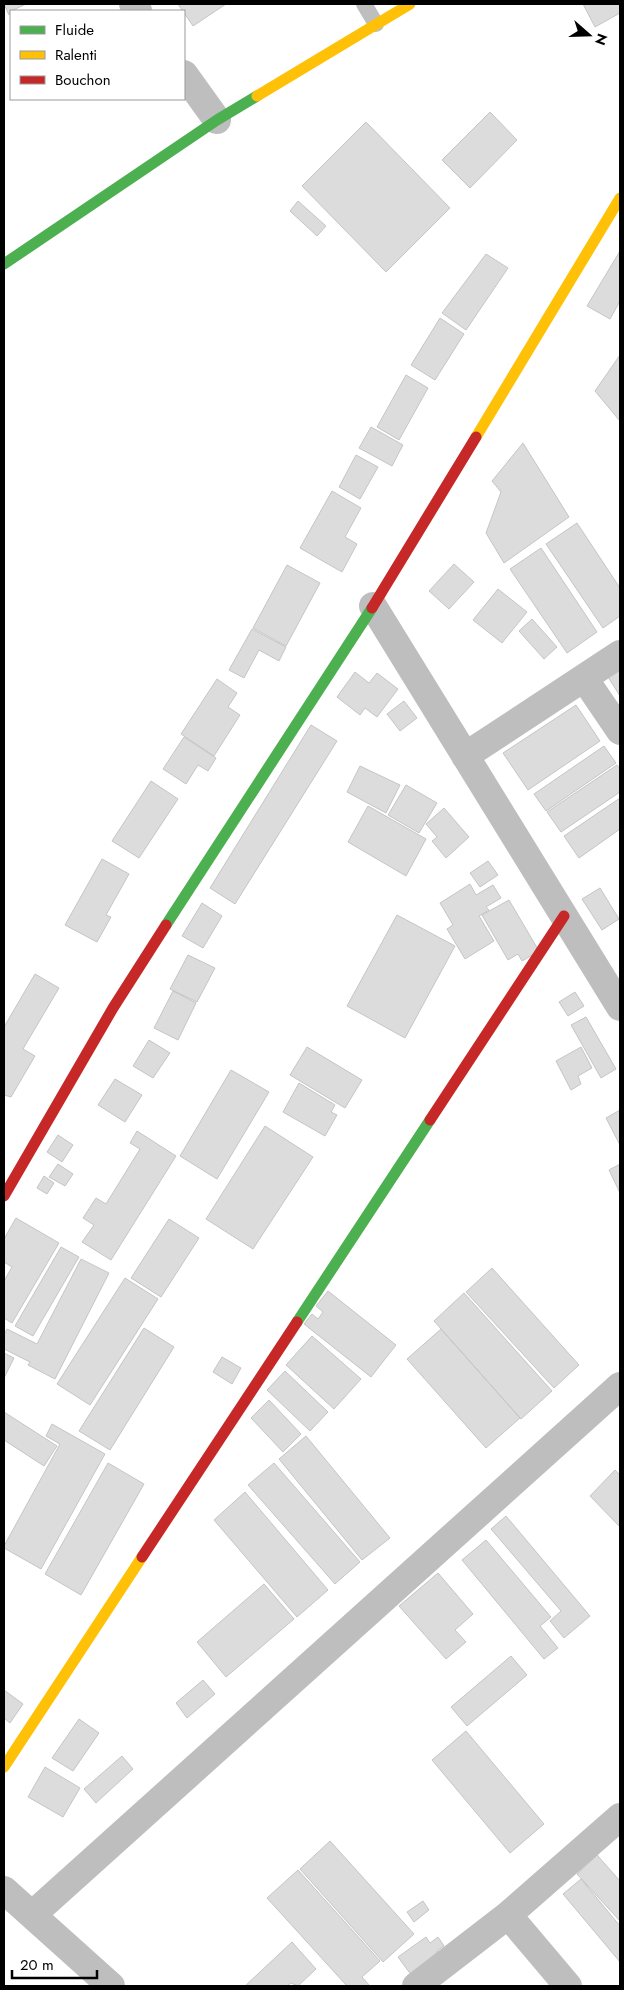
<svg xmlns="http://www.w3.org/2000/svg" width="624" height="1990" viewBox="0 0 624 1990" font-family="Jost,sans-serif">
	<rect width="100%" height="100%" fill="#fff"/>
	<path fill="#dcdcdc" stroke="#c5c5c5" d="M4,4H26L11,11L9,15Z
		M178,4H226L193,26Z
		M583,4H620V13L595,27Z
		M490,112L517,140L470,188L442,160Z
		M366,122L450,208L386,272L302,186Z
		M298,201L326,226L317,236L290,211Z
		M620,251V301L610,319L587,306Z
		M486,254L508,268L466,330L442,313Z
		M440,318L464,334L435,380L411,365Z
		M620,355V419L619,420L595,391Z
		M406,375L428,388L399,440L377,427Z
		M371,427L403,445L392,466L359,448Z
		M523,443L569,517L504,563L486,533L501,492L492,481Z
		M356,455L378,467L360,499L339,487Z
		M332,491L361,508L345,537L357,544L342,572L300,548Z
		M577,523L620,588V616L603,628L546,544Z
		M541,548L597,632L567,653L510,569Z
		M454,564L474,582L449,609L429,591Z
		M287,565L320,583L286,646L253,628Z
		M498,589L527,612L502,643L473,620Z
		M532,619L557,647L544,659L519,631Z
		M252,629L286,647L279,661L259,650L244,678L229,670Z
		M620,669V696L608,677Z
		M355,672L369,683L377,673L398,689L377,717L365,708L360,715L337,697Z
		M217,679L237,693L228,707L240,715L214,756L181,734Z
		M404,701L417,718L400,731L387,714Z
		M576,705L600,741L528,790L503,753Z
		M311,725L337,741L235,904L210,888Z
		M184,737L216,758L208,771L198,765L186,784L163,769Z
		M604,746L616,763L546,811L534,794Z
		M617,765L620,769V792L561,832L547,812Z
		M360,766L400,785L386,813L347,792Z
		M151,781L178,799L139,858L112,841Z
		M406,785L437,803L419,833L388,815Z
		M620,798V829L579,858L564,836Z
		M368,806L426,839L406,876L348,842Z
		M444,808L469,837L446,858L432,841L437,837L426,824Z
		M102,859L129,874L106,915L111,917L97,942L65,925Z
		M488,861L498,875L480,887L470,873Z
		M470,884L476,895L493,885L501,898L486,907L489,910L479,916L494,941L465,959L447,929L453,925L440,903Z
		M600,888L619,919L602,930L582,899Z
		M509,900L539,951L522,961L518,954L508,960L482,915Z
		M202,903L222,916L203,948L182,936Z
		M397,915L455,946L405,1038L347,1006Z
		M188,955L215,968L197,1002L170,989Z
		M35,974L59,988L23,1049L35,1056L11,1097L4,1095V1027Z
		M173,991L196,1003L178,1040L154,1028Z
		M575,992L584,1006L568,1016L559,1002Z
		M586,1017L616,1069L601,1078L571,1025Z
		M149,1040L170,1053L153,1078L133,1066Z
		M307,1047L362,1080L345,1108L290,1075Z
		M581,1047L592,1068L578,1076L581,1084L571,1090L556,1061Z
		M231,1070L269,1092L217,1179L180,1156Z
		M115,1079L142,1095L125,1122L98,1105Z
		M299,1083L335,1105L331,1112L337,1115L325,1136L283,1112Z
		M620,1110V1145L606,1118Z
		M265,1126L313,1157L253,1249L206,1219Z
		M137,1131L176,1156L111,1260L82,1242L94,1225L83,1218L96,1198L106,1204L140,1149L130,1143Z
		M58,1135L73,1145L62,1162L47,1152Z
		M58,1164L73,1174L65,1186L49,1177Z
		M620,1164V1193L609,1170Z
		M44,1176L54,1183L47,1194L37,1188Z
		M16,1218L59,1243L12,1323L4,1318V1281L12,1267L4,1262V1239Z
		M169,1219L199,1238L161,1297L131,1278Z
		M61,1247L79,1257L33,1336L15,1326Z
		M81,1259L109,1273L55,1379L28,1365L30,1362L4,1349V1335L7,1329L37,1344Z
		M492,1268L579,1365L554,1388L466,1292Z
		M125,1278L158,1299L90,1405L57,1384Z
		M328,1291L396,1345L371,1377L304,1324L312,1314L318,1319L323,1312L316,1306Z
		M464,1293L552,1391L521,1419L434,1321Z
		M144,1328L174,1347L110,1450L79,1431Z
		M441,1329L520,1418L486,1448L407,1359Z
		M312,1336L361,1379L334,1409L286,1365Z
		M4,1353L14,1358L4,1378Z
		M222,1357L241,1368L232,1384L213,1372Z
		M285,1371L328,1412L310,1431L267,1390Z
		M269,1400L301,1434L283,1452L251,1418Z
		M4,1412L57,1446L44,1466L4,1440Z
		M52,1424L105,1454L41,1569L4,1548V1546L60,1444L46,1436Z
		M306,1436L390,1538L362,1560L279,1459Z
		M108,1463L144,1484L81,1595L45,1574Z
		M274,1463L360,1562L335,1584L248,1485Z
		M615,1470L620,1475V1527L590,1496Z
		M245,1492L328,1590L297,1617L214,1520Z
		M506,1516L590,1616L564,1638L550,1621L561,1611L491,1529Z
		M486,1540L551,1617L540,1626L558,1648L544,1659L462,1560Z
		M438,1573L473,1614L455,1630L466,1642L446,1659L399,1606Z
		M264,1584L294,1619L226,1677L197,1642Z
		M511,1656L527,1675L467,1726L451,1707Z
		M203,1680L215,1694L187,1718L176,1703Z
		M4,1690L23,1704L10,1723L4,1718Z
		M79,1719L99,1733L73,1771L52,1758Z
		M466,1731L544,1824L510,1853L432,1760Z
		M122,1756L133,1769L96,1803L84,1789Z
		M45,1767L80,1788L63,1817L28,1797Z
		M330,1841L414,1934L383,1962L300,1869Z
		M597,1855L620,1881V1921L577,1874Z
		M298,1870L380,1961L362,1977L370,1986H347L267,1898Z
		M581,1879L620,1926V1962L563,1894Z
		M423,1901L429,1910L414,1922L407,1912Z
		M426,1937L430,1943L438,1937L444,1946L437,1951L439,1955L412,1976L398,1957Z
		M292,1942L316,1969L298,1986L291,1983L287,1986H245Z"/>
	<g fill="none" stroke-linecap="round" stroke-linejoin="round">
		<path stroke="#bebebe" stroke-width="16" d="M364,4L376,24"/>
		<path stroke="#bebebe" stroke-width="28" d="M133,4L138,11
			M184,74L217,120
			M373,606L620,1007
			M584,678L620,731
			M465,756L620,654
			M4,1890L111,1986
			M32,1915L620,1386
			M508,1915L568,1986
			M416,1986L508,1915L620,1817"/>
		<path stroke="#4caf50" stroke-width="11" d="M4,264L217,120L257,96
			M166,925L372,608
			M297,1322L430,1120"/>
		<path stroke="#ffc107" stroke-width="11" d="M257,96L410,4
			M476,437L620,198
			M4,1767L142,1557"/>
		<path stroke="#c62828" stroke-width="11" d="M372,608L476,437
			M430,1120L564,916
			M4,1196L113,1008L166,925
			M142,1557L297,1322"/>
	</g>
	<rect width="624" height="1990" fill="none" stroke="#000000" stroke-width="10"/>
	<rect x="10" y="10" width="175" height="90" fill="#ffffff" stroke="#999999"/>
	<rect x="20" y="26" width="25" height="8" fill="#4caf50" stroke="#999999"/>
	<text x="55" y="35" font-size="15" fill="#000000">Fluide</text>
	<rect x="20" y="51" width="25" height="8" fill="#ffc107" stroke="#999999"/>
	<text x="55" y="60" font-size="15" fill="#000000">Ralenti</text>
	<rect x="20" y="76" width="25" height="8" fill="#c62828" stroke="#999999"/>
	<text x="55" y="85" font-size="15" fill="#000000">Bouchon</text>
	<g transform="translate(589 35) rotate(110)" stroke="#ffffff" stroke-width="4" paint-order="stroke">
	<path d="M0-4L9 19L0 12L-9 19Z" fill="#000000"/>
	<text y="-8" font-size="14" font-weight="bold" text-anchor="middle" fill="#000000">N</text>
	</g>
	<path d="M12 1970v8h85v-8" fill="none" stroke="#000000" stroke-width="2.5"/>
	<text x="20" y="1970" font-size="15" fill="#000000" stroke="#ffffff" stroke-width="4" paint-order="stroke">20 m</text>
</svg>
